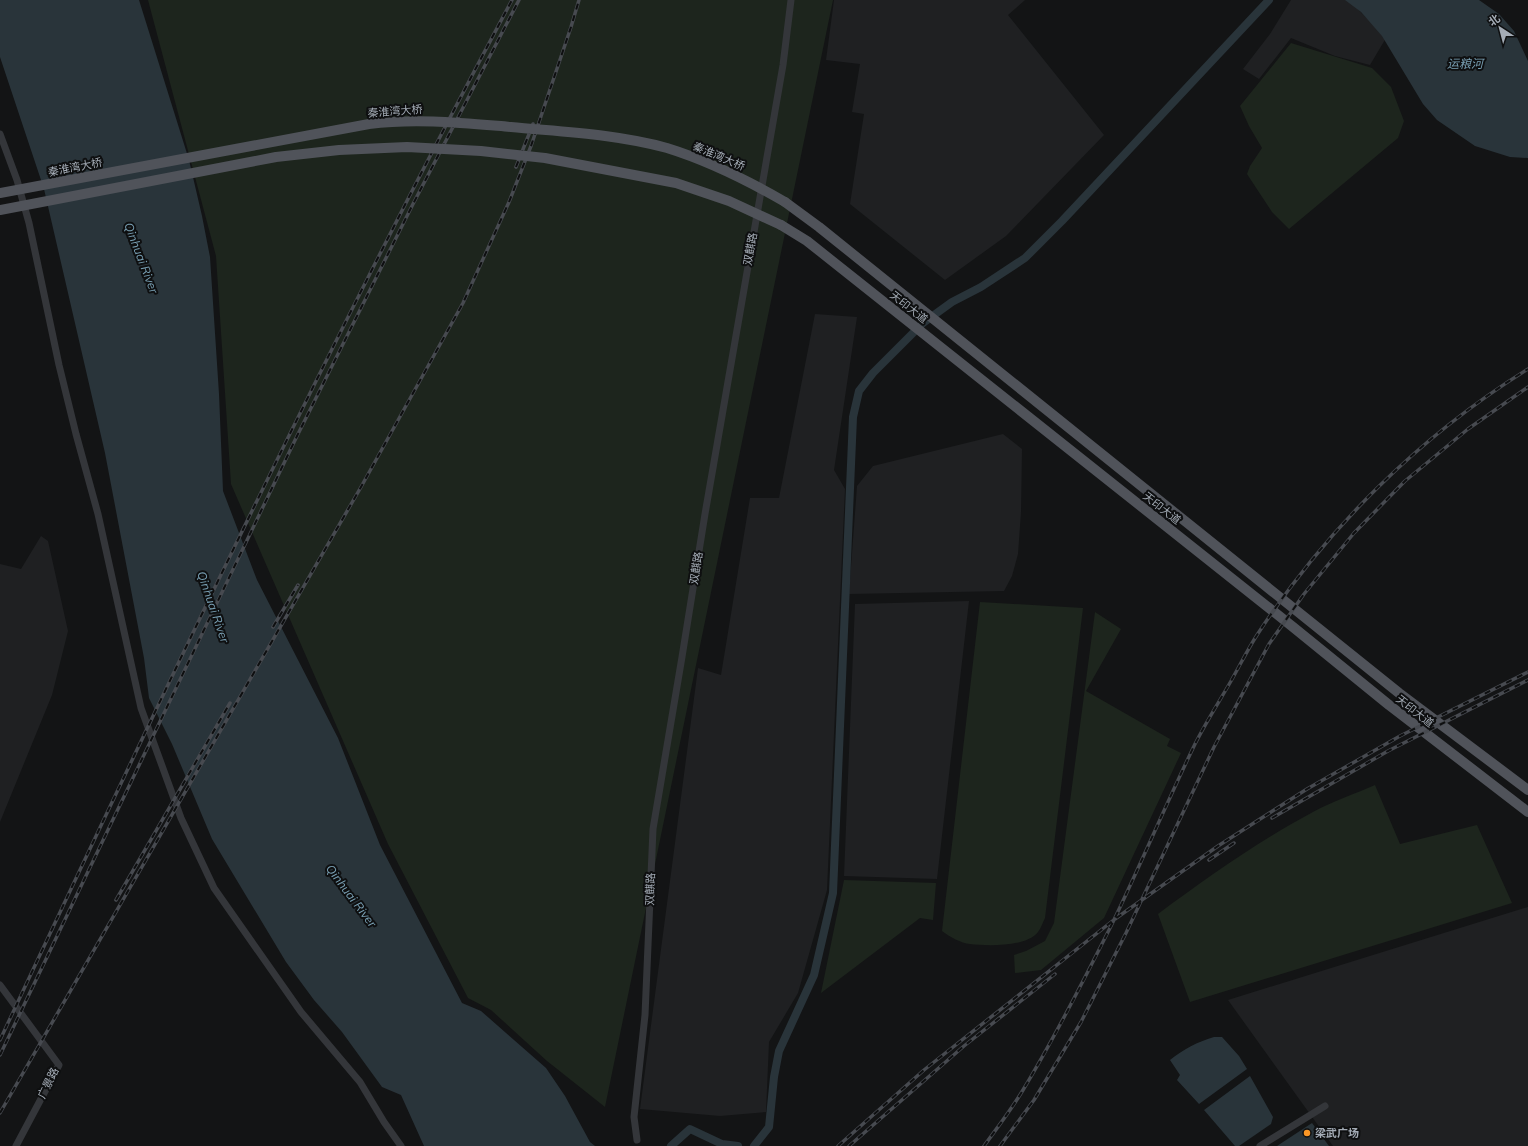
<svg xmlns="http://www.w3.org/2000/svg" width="1528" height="1146" viewBox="0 0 1528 1146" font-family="Mulish,'Noto Sans SC',sans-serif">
	<rect width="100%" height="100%" fill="#131415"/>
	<path fill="#1f2022" d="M834,0H1025L1008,15L1104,135L1006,236L945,280L850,204L864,114L852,112L860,64L826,60Z
		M1291,0H1347L1351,2L1386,38L1370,65L1335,56L1291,38L1259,79L1243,69L1270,34Z
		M815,314L857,317L834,470L845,489L827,890L798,993L769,1042L766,1112L720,1116L640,1109L698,668L721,675L750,498H779Z
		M1003,434L1022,449L1021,512L1018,554L1012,576L1004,591L849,594L857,486L873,466Z
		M41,536L48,541L68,631L52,695L0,822V564L21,569Z
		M969,601L937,879L844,876L855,604Z
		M1528,907V1146H1333L1228,1000Z"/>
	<path fill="#1d251d" d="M148,0H833L605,1107L547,1061L491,1010L468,998L388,844L231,484L216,256Z
		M1291,43L1372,68L1391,87L1404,121L1398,138L1289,229L1272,212L1247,174L1250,166L1262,148L1249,126L1240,106Z
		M980,602L1083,608L1045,918C1043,922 1041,928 1038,932C1027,947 987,946 970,944C961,943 950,937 942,931Z
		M1095,612L1121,629L1086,691L1170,739L1167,746L1181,753L1104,918L1041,970L1015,973L1014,955L1026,951L1045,941L1054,923Z
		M1375,785L1400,844L1477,825L1512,903L1190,1002L1158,914C1208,877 1259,841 1313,812C1333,801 1355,794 1375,785Z
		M844,880L936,883L933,920L920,918L821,993Z"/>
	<path fill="#29343a" d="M0,0H139L189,160L202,216L210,257L219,394L223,491L257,580L338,738L380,845L462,1003L481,1011L546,1068L565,1096L590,1142L595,1146H424L401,1095L382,1087L342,1032L314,1000L286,962L212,839L172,744L149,698L144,658L105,453L44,189L0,57Z
		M1345,0H1479L1499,14L1514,31L1528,61V158L1510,157L1475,146L1437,120L1423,104L1382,36L1361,12Z
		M1214,1037H1222L1239,1056L1247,1069L1199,1104L1177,1080L1180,1075L1170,1060C1184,1049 1197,1042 1214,1037Z
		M1250,1076L1273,1117L1271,1124L1239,1146H1235L1204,1110Z
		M1312,1123L1329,1146H1277Z"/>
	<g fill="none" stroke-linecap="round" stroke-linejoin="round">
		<path stroke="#29343a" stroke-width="8" d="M671,1146L690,1129L722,1144L738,1146
			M754,1146L769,1127L774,1077L779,1051L814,975L833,893L853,417L859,391L873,373L923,323L952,302L981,287L1025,258L1062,221L1269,0"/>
		<path stroke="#34363a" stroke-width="7" d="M0,134L17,180L29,223L59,365L76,434L98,514L141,708L181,818L214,888L301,1012L360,1082L384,1122L401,1146
			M0,985L59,1065L16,1146
			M637,1140L634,1117L645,1015L653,829L682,657L705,514L783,65L791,0
			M1260,1146L1325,1106"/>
		<path stroke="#50535a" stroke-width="10" d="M785,202L819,227L1399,693L1528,790
			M781,225L807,241L1293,627L1389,705L1528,812"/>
		<defs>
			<path id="rail" d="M516,167L533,124
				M273,627L298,585
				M1272,818L1388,751L1528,680
				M1209,860L1234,843
				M116,900L230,703
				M0,1040C164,690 330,341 512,0
				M0,1055L297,436L413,204L519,0
				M0,1113L361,487L463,303L509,202L531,146L571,27L579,0
				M838,1146L924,1070L1115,919L1218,846L1307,789L1400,736L1528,672
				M849,1146L964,1046L1055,974
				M984,1146C997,1128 1011,1110 1023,1090C1055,1037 1084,980 1112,924C1141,864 1166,804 1195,744C1206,722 1219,702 1231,681C1240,665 1248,649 1257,635C1327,528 1420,436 1528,369
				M1000,1146L1034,1100L1081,1022L1126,933L1214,747L1269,644L1304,594L1354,533L1405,481L1468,429L1528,387"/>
		</defs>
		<use href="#rail" stroke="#474a50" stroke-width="3.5"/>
		<use href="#rail" stroke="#0e0f10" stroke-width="2" stroke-dasharray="6" stroke-linecap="butt"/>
		<path stroke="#50535a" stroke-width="10" d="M0,193L369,124C417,118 463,123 511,127C563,132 616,134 667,148C709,161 747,180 785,202
			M0,210L276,157L339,150L407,147L481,151L545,158L676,183L729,201L781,225"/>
	</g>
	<circle fill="#fb9725" stroke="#0e0f10" stroke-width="1.5" cx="1307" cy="1133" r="4"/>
	<g text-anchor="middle" stroke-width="4" stroke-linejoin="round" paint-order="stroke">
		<g font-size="11" fill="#a4acb6" stroke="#0e0f10">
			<text transform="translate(395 111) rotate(-4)" y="4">秦淮湾大桥</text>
			<text transform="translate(719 156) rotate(23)" y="4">秦淮湾大桥</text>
			<text transform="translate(75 167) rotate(-11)" y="4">秦淮湾大桥</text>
			<text transform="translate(750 249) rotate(-80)" y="4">双麒路</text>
			<text transform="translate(909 307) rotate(38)" y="4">天印大道</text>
			<text transform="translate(1162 508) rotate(38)" y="4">天印大道</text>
			<text transform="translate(696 568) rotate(-81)" y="4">双麒路</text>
			<text transform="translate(1415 711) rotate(38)" y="4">天印大道</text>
			<text transform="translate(650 889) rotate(-88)" y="4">双麒路</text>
			<text transform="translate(48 1083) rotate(-64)" y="4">广景路</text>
		</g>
		<g font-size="11" font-weight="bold" fill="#a4acb6" stroke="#0e0f10" text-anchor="start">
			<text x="1315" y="1137">梁武广场</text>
		</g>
		<g font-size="12" font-style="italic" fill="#79a0b4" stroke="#0e0f10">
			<text x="1465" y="68">运粮河</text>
			<text transform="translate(141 258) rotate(69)" y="4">Qinhuai River</text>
			<text transform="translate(213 607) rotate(71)" y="4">Qinhuai River</text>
			<text transform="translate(351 896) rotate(53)" y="4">Qinhuai River</text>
		</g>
	</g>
	<g transform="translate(1500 28) rotate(324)" stroke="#0e0f10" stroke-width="3" paint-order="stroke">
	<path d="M0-3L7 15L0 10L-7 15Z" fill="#a4acb6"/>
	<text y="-6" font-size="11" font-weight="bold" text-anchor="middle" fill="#a4acb6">北</text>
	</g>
</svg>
